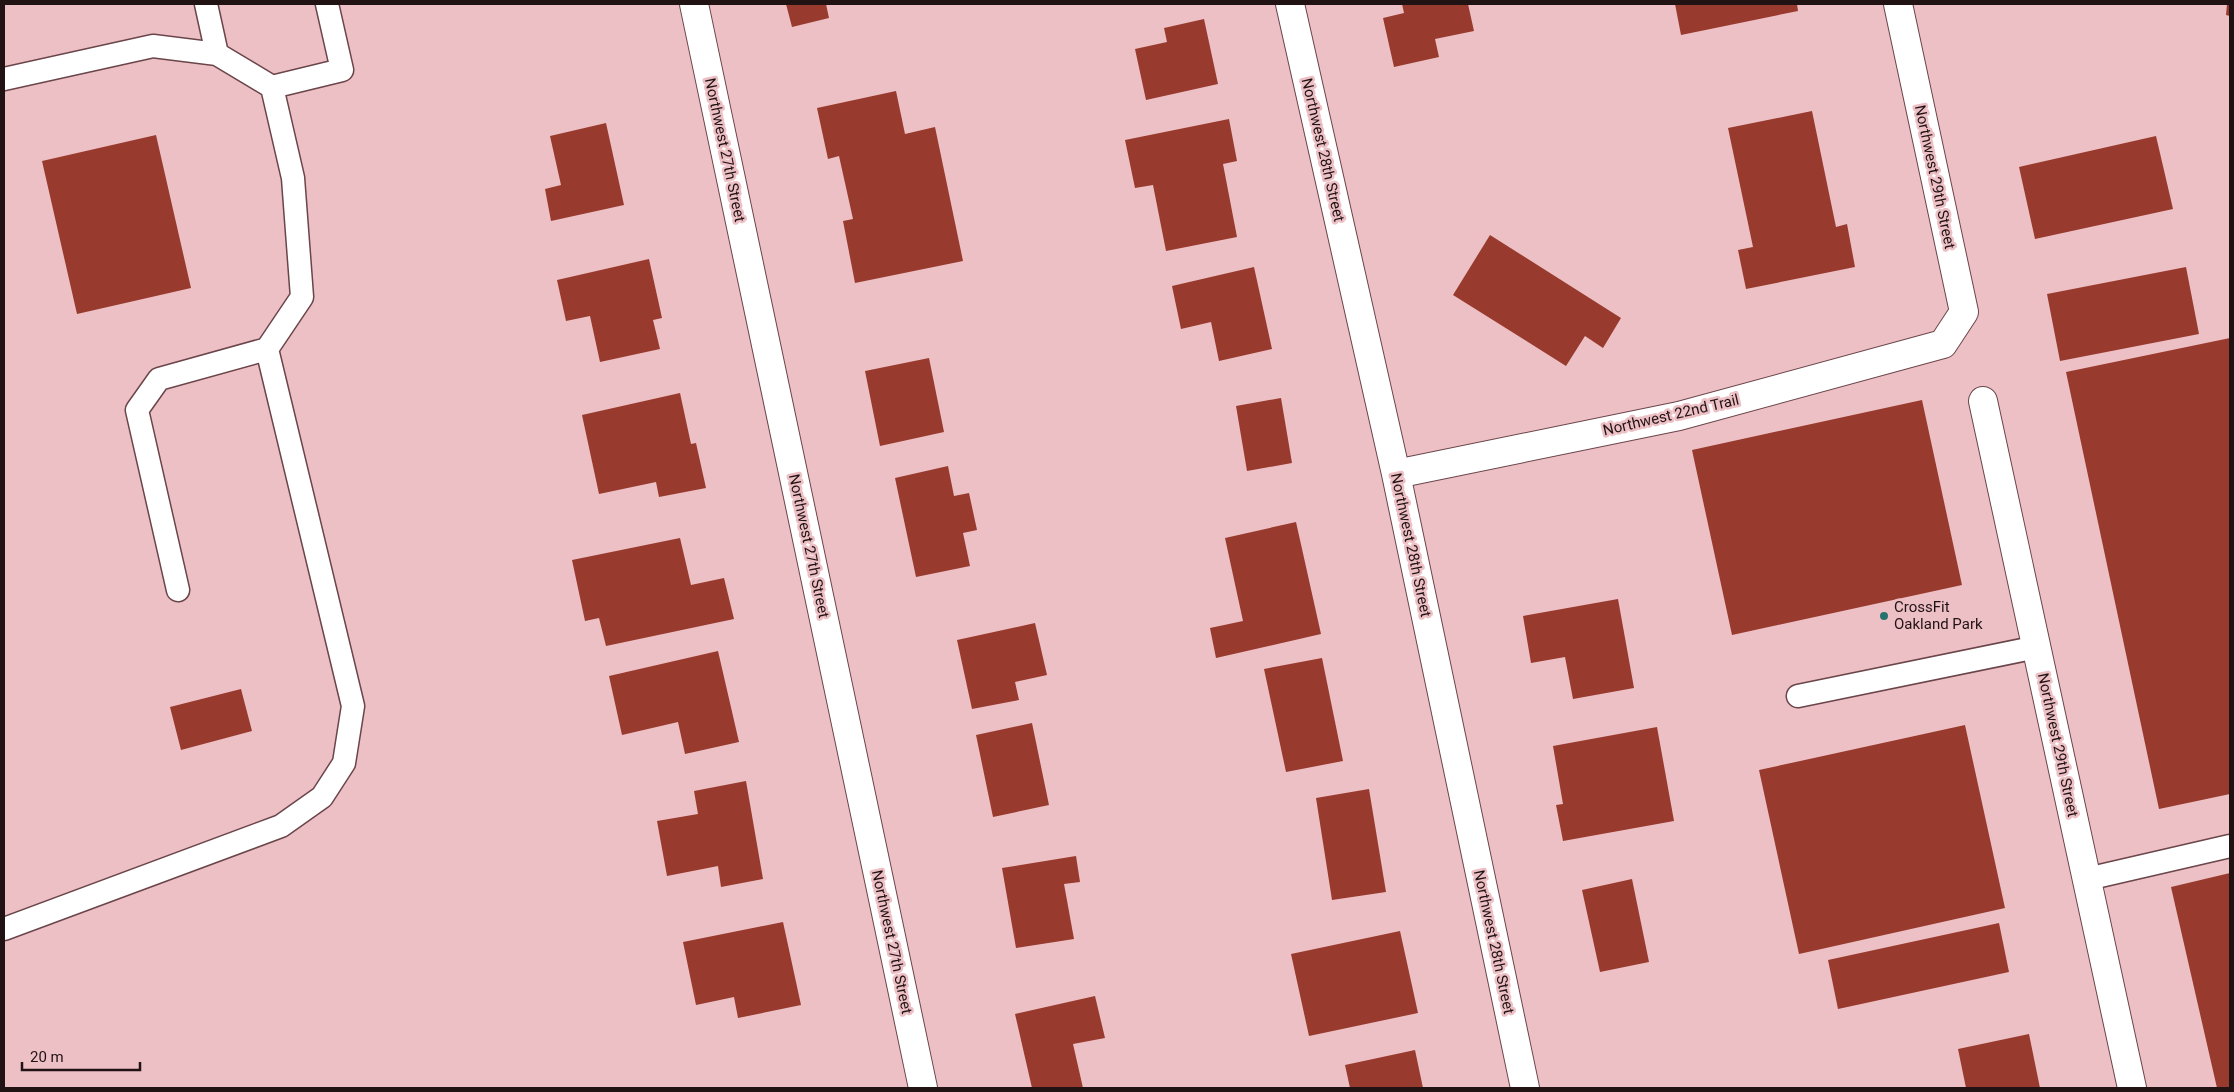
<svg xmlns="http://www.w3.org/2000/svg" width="2234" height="1092" viewBox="0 0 2234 1092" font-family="Roboto,sans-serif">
	<rect width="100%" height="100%" fill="#edc0c5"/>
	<path fill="#983a2d" d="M786,4H826L829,18L792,27Z
		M1402,4H1468L1474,31L1435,39L1439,57L1394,67L1383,18L1404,13Z
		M1675,4H1797L1798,11L1681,35Z
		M2227,4H2230V16L2226,15Z
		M1204,19L1218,84L1146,100L1135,49L1167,42L1164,28Z
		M896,91L905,134L935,127L963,261L855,283L843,221L853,219L839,156L828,159L817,108Z
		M1812,111L1836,227L1847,224L1855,267L1746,289L1738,250L1753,247L1728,128Z
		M1229,119L1237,161L1223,164L1237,237L1166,251L1153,185L1135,188L1125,140Z
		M606,123L624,205L551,221L545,189L561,185L550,136Z
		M156,135L191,288L77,314L42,161Z
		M2156,136L2173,209L2035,239L2019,167Z
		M1490,235L1621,318L1603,348L1585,336L1566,366L1453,295Z
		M649,259L662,318L653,320L660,349L600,362L590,316L566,321L557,280Z
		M1254,267L1272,349L1219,361L1211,322L1181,329L1172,286Z
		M2186,267L2199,334L2060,361L2047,294Z
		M2230,338V794L2159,809L2066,372Z
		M929,358L944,432L880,446L865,371Z
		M680,393L691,444L696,443L706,488L659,497L656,482L599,494L582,415Z
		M1281,398L1292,463L1247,471L1236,406Z
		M1922,400L1962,585L1732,635L1692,450Z
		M948,466L954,496L969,493L977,530L963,533L970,566L916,577L895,478Z
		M1296,522L1321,634L1216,658L1210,628L1243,621L1225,538Z
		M680,538L691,585L724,578L734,619L606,646L599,618L585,621L572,560Z
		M1618,599L1634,688L1573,699L1565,657L1531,663L1523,616Z
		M1035,623L1047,675L1015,682L1019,700L972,709L957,640Z
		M718,651L739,742L685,754L678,722L622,735L609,676Z
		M1322,658L1343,761L1286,772L1264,669Z
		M241,689L252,731L181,750L170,707Z
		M1032,723L1049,805L993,817L976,735Z
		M1965,725L2005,908L1799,954L1759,770Z
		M1657,727L1674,821L1563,841L1556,805L1563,804L1553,746Z
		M746,781L763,879L721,887L718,866L667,876L657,821L698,814L694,791Z
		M1369,789L1386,892L1332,900L1316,798Z
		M1076,856L1080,882L1064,884L1074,939L1016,948L1002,868Z
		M2230,873V1088H2217L2171,887Z
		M1632,879L1649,962L1600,972L1582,890Z
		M783,922L801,1005L738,1018L734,997L696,1005L683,942Z
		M1999,923L2009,972L1838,1009L1828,960Z
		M1400,931L1418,1013L1309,1036L1291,954Z
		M1095,996L1105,1038L1073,1044L1083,1088H1032L1015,1014Z
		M2029,1034L2040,1088H1966L1958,1049Z
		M1415,1050L1423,1088H1350L1345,1065Z"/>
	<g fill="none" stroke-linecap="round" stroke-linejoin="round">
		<defs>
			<path id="lane" d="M206,4L217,54L272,87
				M4,79L153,46L217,54
				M178,590L137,410L159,379L267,349
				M1798,696L2037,647
				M2087,879L2230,846
				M4,929L281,826L322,797L344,763L353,706L267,349L302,297L293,178L272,87L342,70L327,4"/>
			<path id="street" d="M694,4L923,1088
				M1290,4L1396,474L1525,1088
				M1983,401L2132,1088
				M1396,474L1679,416L1943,344L1964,312L1898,4"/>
		</defs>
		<use href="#lane" stroke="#6a454a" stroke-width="25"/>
		<use href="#street" stroke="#6a454a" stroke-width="30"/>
		<use href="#lane" stroke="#fff" stroke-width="22"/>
		<use href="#street" stroke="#fff" stroke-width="28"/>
	</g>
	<circle fill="#28726e" stroke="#edc0c5" stroke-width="2" cx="1884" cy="616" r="5"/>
	<g text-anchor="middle" stroke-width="5" stroke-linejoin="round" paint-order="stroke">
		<g font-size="15" fill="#211214" stroke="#edc0c5">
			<text transform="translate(725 150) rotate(78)" y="5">Northwest 27th Street</text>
			<text transform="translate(1323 150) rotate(77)" y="5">Northwest 28th Street</text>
			<text transform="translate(1935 177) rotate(78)" y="5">Northwest 29th Street</text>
			<text transform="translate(1671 415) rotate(-13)" y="5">Northwest 22nd Trail</text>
			<text transform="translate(1411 545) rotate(78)" y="5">Northwest 28th Street</text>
			<text transform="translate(809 546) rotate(78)" y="5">Northwest 27th Street</text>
			<text transform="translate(2058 745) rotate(78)" y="5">Northwest 29th Street</text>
			<text transform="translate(892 942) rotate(78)" y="5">Northwest 27th Street</text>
			<text transform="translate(1494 942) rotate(78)" y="5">Northwest 28th Street</text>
		</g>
		<g font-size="15" fill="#211214" stroke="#edc0c5" text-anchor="start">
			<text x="1894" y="612">CrossFit<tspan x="1894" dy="17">Oakland Park</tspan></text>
		</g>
	</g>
	<rect width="2234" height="1092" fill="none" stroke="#211214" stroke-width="10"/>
	<path d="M22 1062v8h118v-8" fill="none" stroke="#211214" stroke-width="2.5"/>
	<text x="30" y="1062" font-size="15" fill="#211214" stroke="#edc0c5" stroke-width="4" paint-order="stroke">20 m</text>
</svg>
